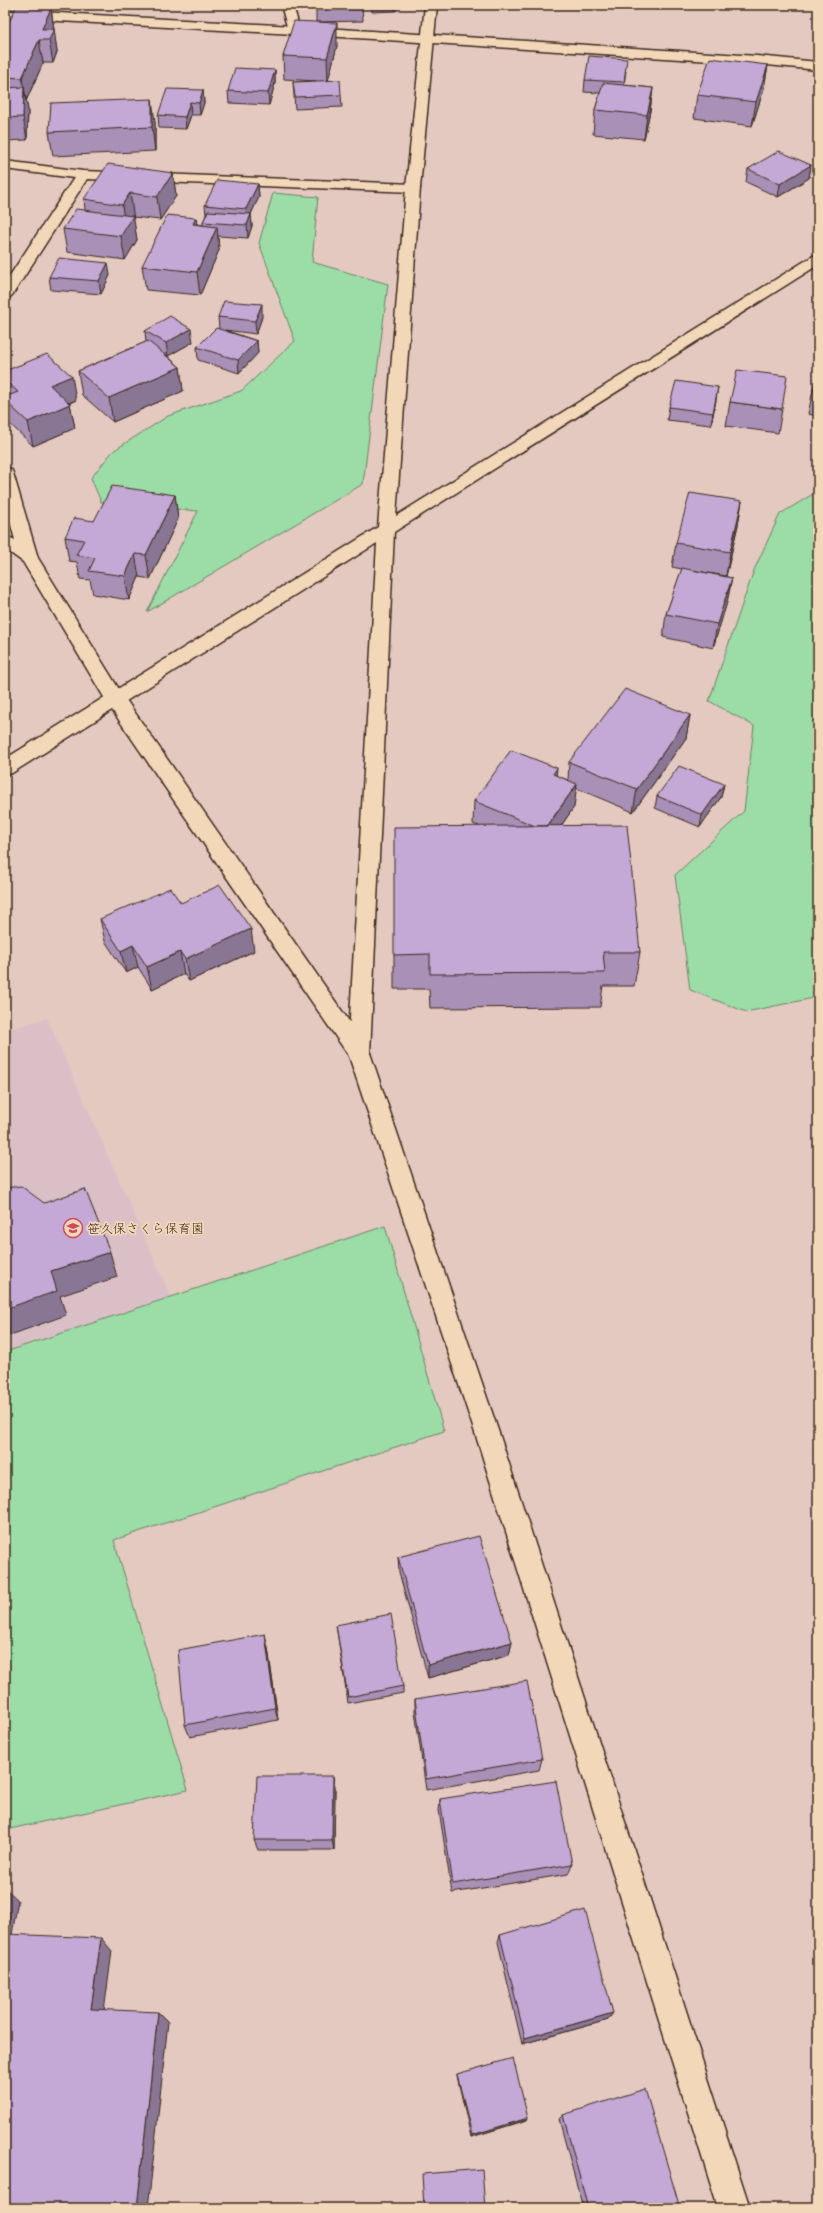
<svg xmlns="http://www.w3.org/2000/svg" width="823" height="2213" viewBox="0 0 823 2213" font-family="Kalam,'Klee One',sans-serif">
	<rect width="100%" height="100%" fill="#e4c9c1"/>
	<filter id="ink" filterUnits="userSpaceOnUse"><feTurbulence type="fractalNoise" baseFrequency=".025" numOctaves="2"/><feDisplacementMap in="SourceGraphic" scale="8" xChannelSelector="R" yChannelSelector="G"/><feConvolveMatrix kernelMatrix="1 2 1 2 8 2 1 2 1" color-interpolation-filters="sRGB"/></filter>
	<g filter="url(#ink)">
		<path fill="#dabfc7" d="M47,1018L171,1297L5,1352V1030Z"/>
		<path fill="#9bdca7" stroke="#6b8362" d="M273,193L318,197L312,262L388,284L363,484L147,612L198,511L101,502L91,478L113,451L168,416L241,391L295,341L259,243Z
			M818,491V997L746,1012L690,990L675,875L744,811L754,726L709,701L754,570L780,514Z
			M385,1226L444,1431L114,1540L188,1790L5,1830V1352Z"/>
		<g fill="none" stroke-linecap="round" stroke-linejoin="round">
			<defs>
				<path id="lane" d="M281,5H293L300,30L298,33L294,34L288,30Z"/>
				<path id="street" d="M5,10L294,26L757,56L818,62V70L757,64L294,34L5,18Z
					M5,161L83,171L413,184L420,188L413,192L87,179L13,294L10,297L5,299V283L74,178L5,169Z
					M5,468L11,469L13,473L38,558L122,694L367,1047L370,1053L367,1059L359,1062L351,1059L108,704L23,562L5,549V535L15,540L5,503Z"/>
				<path id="secondary" d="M425,5H437L420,188L396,516L813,256L818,255V265L394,532L370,1053L500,1436L750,2208H718L476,1436L348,1053L377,543L12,773L5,775V759L378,527L406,188Z"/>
			</defs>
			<use href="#lane" stroke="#3b2a1e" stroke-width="3"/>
			<use href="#street" stroke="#3b2a1e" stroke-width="3"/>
			<use href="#secondary" stroke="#3b2a1e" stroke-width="3"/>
			<use href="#lane" fill="#f2d7b9" fill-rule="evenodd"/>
			<use href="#street" fill="#f2d7b9" fill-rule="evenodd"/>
			<use href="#secondary" fill="#f2d7b9" fill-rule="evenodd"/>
		</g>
		<path fill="#a990b7" stroke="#3b2a1e" d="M316,5H362L363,21L316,22Z
			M371,5H396V11L372,12Z
			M51,8L57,52L53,63H43L26,101L28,110L27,140L5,141V31Z
			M337,46L328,80L341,95L342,107L295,109L293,82L316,81L284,79L283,56Z
			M768,65L764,88L752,126L694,118L697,95Z
			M275,70V83L269,105L229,103L228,91Z
			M626,71L624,85L653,88L650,111L644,139L593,134L595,110L600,93L584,92L585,80Z
			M203,90L204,103L200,115H191L186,129L159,128L158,115Z
			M155,122V151L53,156L49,132Z
			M811,165L809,178L778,197L746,182L748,169Z
			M173,173L176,196L160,220L133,217L137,240L125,260L67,252L63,229L85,210L84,199Z
			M258,184L259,197L251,214L252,226L248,238L218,236L219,250L200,295L146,290L142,266L196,218L197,224L203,225V222L206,215L205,205Z
			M110,275L101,294L51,290L49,277Z
			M218,317H262L256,334L225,330L257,341L258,353L239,373L198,360L197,347L219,328Z
			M145,331L193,342L168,356L165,354L180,367L183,391L113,422L82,395L78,371L146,342Z
			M5,371L76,400L70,403V404L75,428L33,446L8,422L5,409Z
			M818,371V416L808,414L813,390Z
			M716,400L711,425L667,420L669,407Z
			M730,402L782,409L778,433L726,426Z
			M175,495L178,519L150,579L139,577L129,600L93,594L90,580L80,579L77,562L69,561L65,537L94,521Z
			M742,501L738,525L726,576L691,570L732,578L727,602L713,648L663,637L666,614L682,569L672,567L676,543Z
			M690,715L686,738L633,812L576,788L574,807L561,826L640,952L634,986H603L600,1007L430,1008L429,989H394V955L479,826L473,824L474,801L557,776L568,780L569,762Z
			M724,784L721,797L700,827L655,808L657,796Z
			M181,903L254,951L189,981L184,974L152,989L138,967L126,973L105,941L100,919Z
			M398,1557L512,1642L509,1655L428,1678L399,1572Z
			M336,1625L403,1686V1693L348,1703Z
			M268,1648L278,1720L190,1737L185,1725Z
			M415,1699L542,1759L539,1770L426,1790L415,1711Z
			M335,1787L334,1850H258L254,1840Z
			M440,1799L572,1864L568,1874L452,1893L439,1810Z
			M500,1935L608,2020L522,2044L498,1942Z
			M457,2074L527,2120L471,2137L457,2076Z
			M563,2115L680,2208H583L559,2119Z"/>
		<path fill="#897695" stroke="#3b2a1e" d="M51,8L57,52L53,63L49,40L42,29Z
			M337,23V46L328,81L327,58Z
			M39,40L43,63L26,101L22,78Z
			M768,65L764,88L752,126L756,102Z
			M275,70V83L269,105L268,93Z
			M24,87L28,110L27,140L23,117Z
			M653,88L650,111L644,139L647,115Z
			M203,90L204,103L200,115L199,103Z
			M152,99L155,122V151L152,127Z
			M190,102L191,115L186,129L185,117Z
			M811,165L809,178L778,197L780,184Z
			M173,173L176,196L160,220L157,197Z
			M258,184L259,197L247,222L246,209Z
			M130,193L137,240L125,260L121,236L125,228L122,205Z
			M251,214L252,226L248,238L247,225Z
			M196,218L199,241L193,224Z
			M217,227L219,250L200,295L197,272Z
			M108,263L110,275L101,294L99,281Z
			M262,304V317L256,334L255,321Z
			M191,329L193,342L168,356L166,343Z
			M257,341L258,353L239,373L238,360Z
			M180,367L183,391L113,422L109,398Z
			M72,376L76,400L55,409L50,385Z
			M718,387L716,400L711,425L713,413Z
			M70,404L75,428L33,446L28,422Z
			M175,495L178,519L150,579L146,555Z
			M742,501L738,525L726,576L730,552Z
			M135,554L139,577L129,600L125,576Z
			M732,578L727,602L713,648L717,624Z
			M690,715L686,738L633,812L637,789Z
			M557,768L555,791L553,774Z
			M577,784L574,807L543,852L545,830Z
			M724,784L721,797L700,827L702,815Z
			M251,929L254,951L189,981L185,959Z
			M133,945L138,967L126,973L121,951Z
			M180,952L184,974L152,989L147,967Z
			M110,1252L117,1277L60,1296L66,1315L5,1337V1309L51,1271Z
			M265,1634L268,1648L278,1720L275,1708Z
			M512,1642L509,1655L428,1678V1665Z
			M333,1776L335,1787L334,1850L332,1840Z
			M5,1888L18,1900L10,1946L5,1942Z
			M101,1938L112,1951L103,2019L91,2009Z
			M158,2012L168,2022L148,2208H137Z
			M613,2013L608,2020L522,2044L525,2038Z
			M528,2118L527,2120L471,2137L472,2135Z"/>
		<path fill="#c4a8d5" stroke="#3b2a1e" d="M316,5H362V9H316Z
			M16,7L51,8L42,29H54L49,40H39L22,78L5,77V31Z
			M294,21L337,23L327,58L283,56Z
			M589,56L627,59L624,82L585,80Z
			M710,58L768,65L756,102L697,95Z
			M235,68L275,70L268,93L228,91Z
			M340,80L341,95L295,97L293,82Z
			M603,83L653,88L647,115L595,110Z
			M24,87L23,117L5,118V88Z
			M167,89L203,90L199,103L190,102L185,117L158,115Z
			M152,99V127L49,132L51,103Z
			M779,151L811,165L780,184L748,169Z
			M108,164L173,173L157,197L130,193L122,205L84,199Z
			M217,180L258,184L246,209L205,205Z
			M76,209L133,216L121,236L63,229Z
			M208,211L251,214L247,225L203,222Z
			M167,215L196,218L193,224L217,227L197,272L142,266Z
			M59,258L108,263L99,281L49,277Z
			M224,301L262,304L255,321L218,317Z
			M170,316L191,329L166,343L145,331Z
			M216,328L257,341L238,360L197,347Z
			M148,341L180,367L109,398L78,371Z
			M47,354L72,376L50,385L70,404L28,422L5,401V397L18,392L5,380V371Z
			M737,370L787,376L782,409L730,402Z
			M818,371V391L813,390Z
			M676,381L718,387L713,413L669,407Z
			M112,486L175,495L146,555L135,554L125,576L89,571L95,558L76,555L84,540L65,537L74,518L94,521Z
			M690,493L742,501L730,552L676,543Z
			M682,568L732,578L717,624L666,614Z
			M625,689L690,715L637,789L569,762Z
			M511,750L557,768L553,774L577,784L547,826H535L474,801Z
			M679,766L724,784L702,815L657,796Z
			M627,825L640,952H603L605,973L430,974V954L394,955V827Z
			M220,885L251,929L185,959L180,952L147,967L133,945L121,951L100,919L170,888L181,903Z
			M21,1186L44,1203L85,1189L110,1252L51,1271L57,1291L5,1309V1188Z
			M479,1536L512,1642L428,1665L398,1557Z
			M391,1614L403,1686L348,1697L336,1625Z
			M265,1634L275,1708L185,1725L178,1650Z
			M527,1681L542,1759L426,1779L415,1699Z
			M257,1776H333L332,1840H254Z
			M556,1781L572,1864L453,1884L440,1799Z
			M585,1910L613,2013L525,2038L500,1935Z
			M5,1934L101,1938L91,2009L158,2012L137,2208H5Z
			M513,2058L528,2118L472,2135L457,2074Z
			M645,2089L680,2208H588L563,2115Z
			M482,2169L485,2208H424L422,2174Z"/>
	</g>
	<defs>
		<symbol id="school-ring" viewBox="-11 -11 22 22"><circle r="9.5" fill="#f2d7b9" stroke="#d1495b" stroke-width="1.5"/><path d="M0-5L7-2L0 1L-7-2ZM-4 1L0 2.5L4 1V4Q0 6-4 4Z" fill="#d1495b"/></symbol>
	</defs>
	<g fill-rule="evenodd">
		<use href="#school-ring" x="62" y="1217" width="22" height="22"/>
	</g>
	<g text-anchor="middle" stroke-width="3.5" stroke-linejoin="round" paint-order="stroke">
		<g font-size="13" fill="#3b2a1e" stroke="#f2d7b9" text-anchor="start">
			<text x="87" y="1233">笹久保さくら保育園</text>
		</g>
	</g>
	<rect width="823" height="2213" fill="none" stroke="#f2d7b9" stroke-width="20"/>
	<rect x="10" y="10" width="803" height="2193" fill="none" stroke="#3b2a1e" stroke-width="1.5" filter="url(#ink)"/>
</svg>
